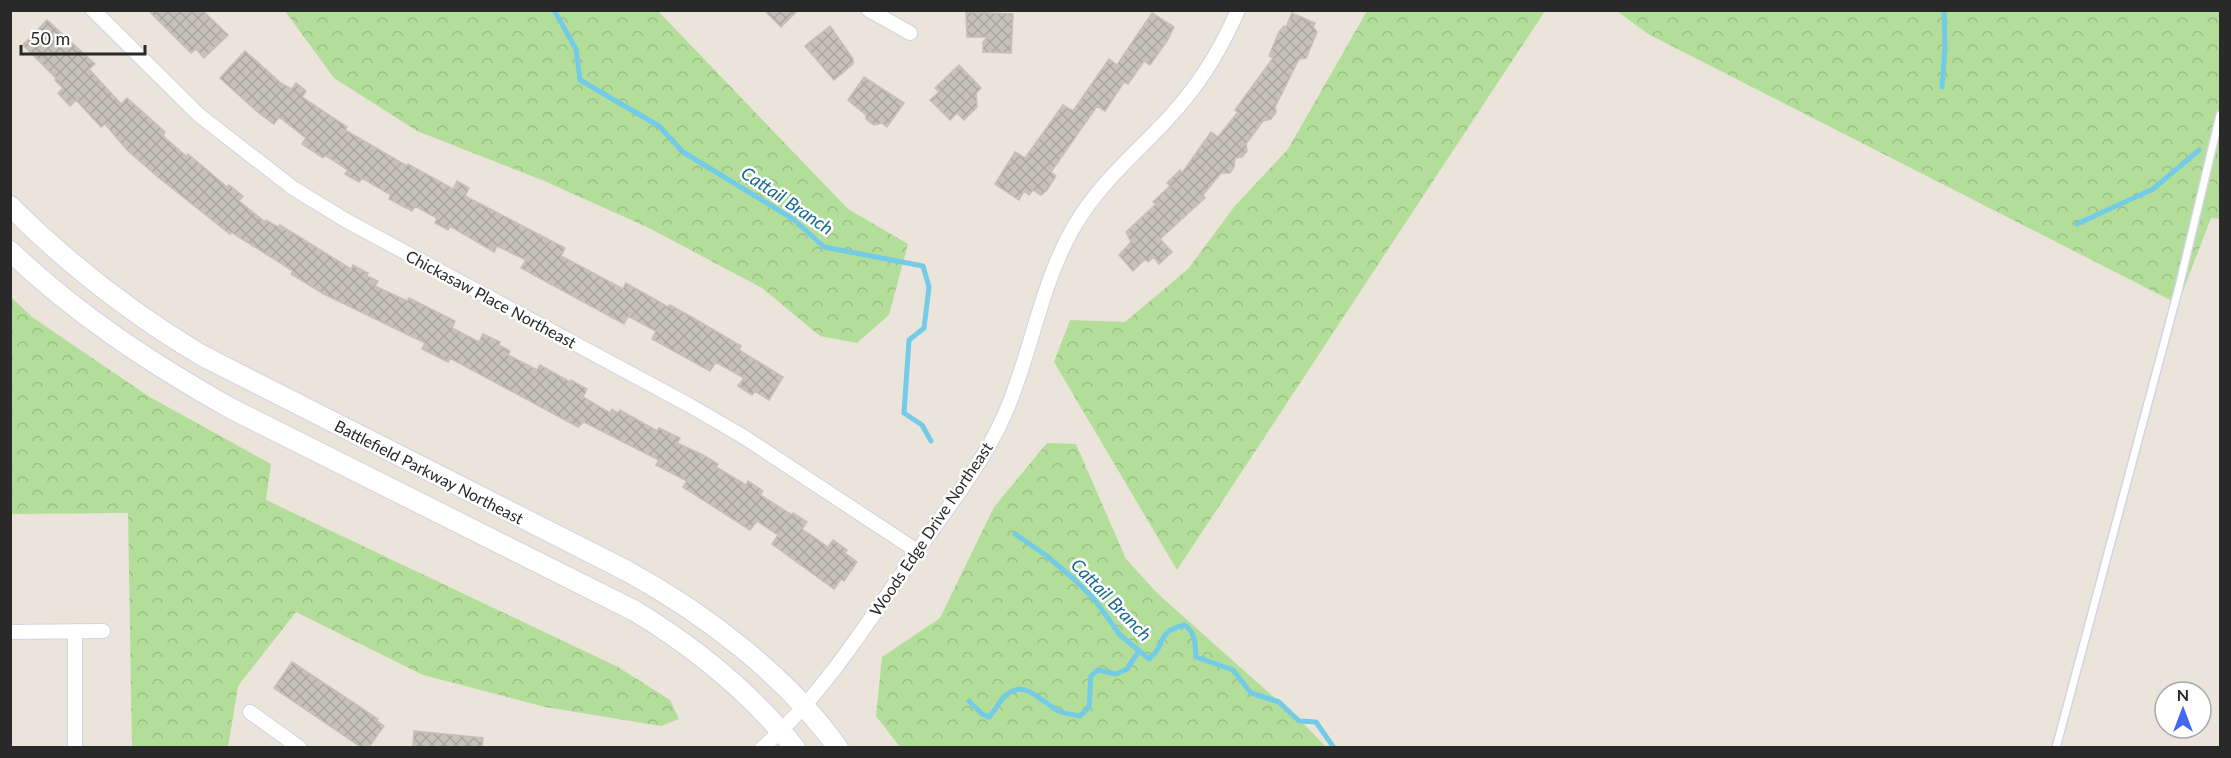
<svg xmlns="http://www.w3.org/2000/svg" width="2231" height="758" viewBox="0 0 2231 758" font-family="Lato,sans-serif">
	<defs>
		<pattern id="forest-crowns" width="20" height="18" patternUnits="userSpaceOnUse" patternTransform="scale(1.5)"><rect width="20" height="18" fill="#b3de9a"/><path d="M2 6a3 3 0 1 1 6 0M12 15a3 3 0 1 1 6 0" fill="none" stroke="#9abe85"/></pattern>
		<pattern id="building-cross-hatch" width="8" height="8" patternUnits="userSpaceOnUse" patternTransform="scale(1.5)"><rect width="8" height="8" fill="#c6c2ba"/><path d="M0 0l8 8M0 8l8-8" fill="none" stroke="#aaa7a0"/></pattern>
	</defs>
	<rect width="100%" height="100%" fill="#eae4db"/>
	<path fill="url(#forest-crowns)" d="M285,11H658L848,209L908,244L889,315L857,343L820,336L762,288L649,228L542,180L417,131L334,78Z
		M1367,11H1545L1177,570L1054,362L1070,320L1125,322L1188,269L1234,207L1288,149Z
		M1617,11H2220V219L2211,218L2178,304L1648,34Z
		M11,297L32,317L148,396L271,464L266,500L618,667L670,700L679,719L661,726L545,707L423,675L296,612L238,686L228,747H132L128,513L11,514Z
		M1047,443L1076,444L1126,559L1158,594L1304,724L1326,747H900L876,716L882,657L940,618L994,507Z"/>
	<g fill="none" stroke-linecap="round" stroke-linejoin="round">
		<path stroke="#73cbe7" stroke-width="5" d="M554,10L576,49L580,80L659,126L683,152L793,219L824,247L923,266L929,287L924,328L909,340L904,413L922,425L931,441
			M1942,87L1945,49L1944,10
			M2077,224L2153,189L2199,150
			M1015,534L1047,556L1076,581L1095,600L1120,635L1149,659C1168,644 1154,633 1184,625C1196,632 1195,645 1196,657L1233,670L1251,693L1279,702L1299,721L1316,722L1334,748
			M969,701L982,714L989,717C995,711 998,704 1003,698C1024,675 1042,704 1061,712C1067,714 1074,715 1080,716L1089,707L1091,676L1098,670L1116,674L1127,669L1139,651"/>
	</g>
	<path fill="url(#building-cross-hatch)" stroke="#c5bfb5" stroke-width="1.5" d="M148,10H202L228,35L204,58L196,49L191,53Z
		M764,10H798L781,27Z
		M966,12L1013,14L1011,53L983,52V42L988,37H967Z
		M1152,13L1174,27L1167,41L1150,65L1144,61L1128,84L1124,82L1105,111L1097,106L1051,172L1056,176L1047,190L1041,195L1033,190L1029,195L1024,191L1019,200L995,184L1015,152L1025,158L1063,105L1073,111L1109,59L1117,65Z
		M1292,13L1315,23L1313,27L1317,32L1306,58L1299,59L1275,107L1276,112L1271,119L1263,121L1246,144L1247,151L1242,157L1235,158L1234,167L1230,173H1221L1203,195L1205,198L1160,239L1172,252L1159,264L1154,257L1148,262L1145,259L1133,271L1119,255L1131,242L1126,232L1156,204L1153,202L1170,186L1167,183L1180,170L1182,173L1211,132L1218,137L1238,112L1235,110L1273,58L1269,56L1279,32L1284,26L1286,27Z
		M47,20L95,64L89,69L121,104L127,98L165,132L163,136L186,156L188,154L227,187L229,185L243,196L239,201L265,222L266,220L278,227L280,225L351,269L353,265L368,273L367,276L378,281L375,286L407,301L409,298L455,321L452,328L479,342L483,334L500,342L499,345L510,351L508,355L537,370L540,365L570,382L571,380L587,389L583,397L610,413L612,409L618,413L620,410L657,431L659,428L680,438L677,443L703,455L718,464L716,467L746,485L748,481L763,491L760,495L792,515L793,513L807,522L802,529L828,547L833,540L847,550L845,553L857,562L844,581L841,579L834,589L772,544L778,535L757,521L750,530L683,487L687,481L656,465L659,460L584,422L578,427L450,358L448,362L422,349L425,343L324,294L291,274L293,271L231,232L230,234L158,177L127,150L105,124L101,127L76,100L70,106L58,93L63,88L55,80L56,78L23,45Z
		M830,26L853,59V64L834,80L805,46Z
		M245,51L282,84L292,89L296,83L306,91L302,97L347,127L345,130L407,166L408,164L453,189L457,181L469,188L465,196L565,248L561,256L623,289L626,283L668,307L670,305L695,319L741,346L739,350L783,377L769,400L755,391L752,395L738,386L744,378L716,362L710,371L652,339L656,331L628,316L624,324L521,268L526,260L497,246L494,252L450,226L448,230L435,223L437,218L415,206L412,211L389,199L391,195L362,178L359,182L345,174L348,170L325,155L323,158L302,144L306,138L279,117L274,124L260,114L220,78Z
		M959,65L981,88L976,93L977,107L964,120L957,113L950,120L930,100L939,92L935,88Z
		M864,77L904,103L887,127L882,123L874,125L866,119V115L848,100Z
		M292,662L378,719L377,721L384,726L369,747H361L274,688Z
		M414,731L483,738L482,747H413Z"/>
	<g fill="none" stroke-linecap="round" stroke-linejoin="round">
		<defs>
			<path id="service" d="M2056,748L2179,287L2220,115"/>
			<path id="minor" d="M93,10L199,115L293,188L347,221L689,405L744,437L917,551
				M869,10L910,33
				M10,632L103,631
				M250,712L300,748
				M75,748V631
				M762,748C821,698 872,616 916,553C947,508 982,465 1004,416C1032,353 1040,284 1075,225C1104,175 1149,144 1185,99C1207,72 1224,42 1238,10"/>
			<path id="secondary" d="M10,206C68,264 131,313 201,355L627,571C704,613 786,675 838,748
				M10,251C77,315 152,364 232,409L635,611C696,648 750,692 795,748"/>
		</defs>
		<use href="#service" stroke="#d1d4e1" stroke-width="10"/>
		<use href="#minor" stroke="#d1d4e1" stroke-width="16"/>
		<use href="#secondary" stroke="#d1d4e1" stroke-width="22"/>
		<use href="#service" stroke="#fff" stroke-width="7"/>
		<use href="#minor" stroke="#fff" stroke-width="14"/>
		<use href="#secondary" stroke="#fff" stroke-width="20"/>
	</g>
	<g text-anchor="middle" stroke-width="5" stroke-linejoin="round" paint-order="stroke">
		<g font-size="16" fill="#292929" stroke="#fff">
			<text transform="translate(491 299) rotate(28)" y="6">Chickasaw Place Northeast</text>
			<text transform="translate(429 472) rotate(27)" y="6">Battlefield Parkway Northeast</text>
			<text transform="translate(931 529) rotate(-56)" y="6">Woods Edge Drive Northeast</text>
		</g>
		<g font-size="18" font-style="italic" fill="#156991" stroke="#fff">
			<text transform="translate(787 201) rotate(34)" y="6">Cattail Branch</text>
			<text transform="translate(1111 600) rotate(46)" y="6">Cattail Branch</text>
		</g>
	</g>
	<rect width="2231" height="758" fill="none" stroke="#292929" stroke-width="24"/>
	<g transform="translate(2183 710)"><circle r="28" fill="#ffffff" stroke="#a9a9a9" stroke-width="1.5"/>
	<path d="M0-4.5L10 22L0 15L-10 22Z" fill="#4367ef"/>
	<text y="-9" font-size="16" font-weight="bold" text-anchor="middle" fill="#292929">N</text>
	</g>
	<path d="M21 45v9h124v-9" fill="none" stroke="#292929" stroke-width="3"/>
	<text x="30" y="45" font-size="18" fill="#292929" stroke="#ffffff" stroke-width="4.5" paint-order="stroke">50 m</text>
</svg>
